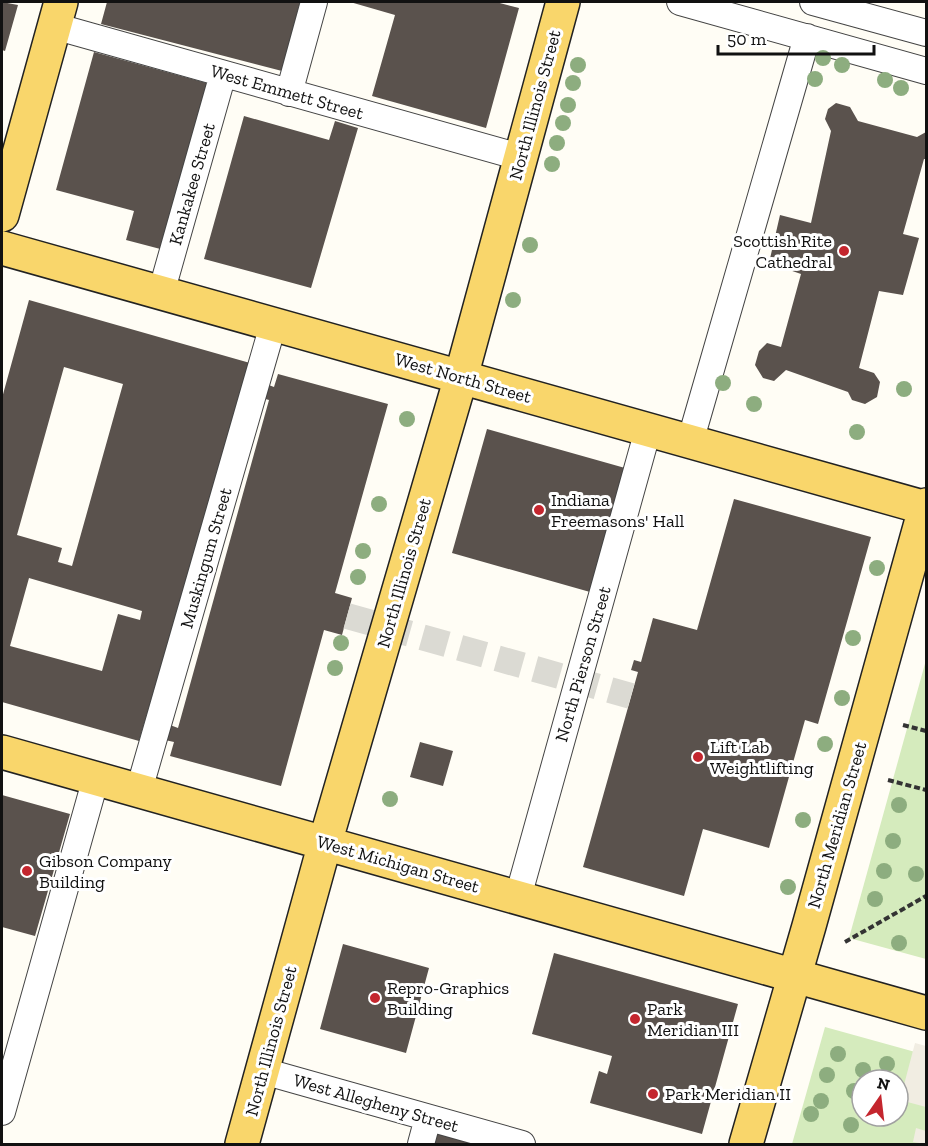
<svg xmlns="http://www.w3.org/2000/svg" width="928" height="1146" viewBox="0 0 928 1146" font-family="'Zilla Slab',serif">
	<rect width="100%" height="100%" fill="#fffdf5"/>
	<path fill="#d5ebbd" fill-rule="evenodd" d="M926,660V959L849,938Z
		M825,1027L926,1055V1144H792ZM862,1080H898V1116H862Z"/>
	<path fill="#f1ede2" d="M915,1043L926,1046V1107L900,1100Z
		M916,1128L926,1131V1144L913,1142Z"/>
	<path fill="#5a524d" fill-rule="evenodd" d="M2,2L18,5L5,51L2,50Z
		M107,2H300L282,71L101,24Z
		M350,2H496L519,8L486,128L372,96L395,15Z
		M94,52L214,85L168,251L126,240L134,211L56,190Z
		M836,103L850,107L858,121L917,137L926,132V159H924L903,234L919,238L903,295L879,291L859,368L874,373L880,382L877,397L865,404L852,400L848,392L786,370L774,381L763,378L755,365L759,351L767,343L781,347L801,274L769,263L780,215L811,223L831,131L825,119L828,109Z
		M244,116L329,140L335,121L358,128L311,288L204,259Z
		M29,300L250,363L139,741L2,702V398ZM64,367L123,384L72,566L58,562L62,548L17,535ZM29,578L142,611L140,620L118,614L102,671L10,646Z
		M278,374L388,404L335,593L352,598L342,635L324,630L281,786L170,756L174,742L165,740L170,725L178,728L269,400L262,398L266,384L274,387Z
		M487,429L625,468L590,592L452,553Z
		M734,499L871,537L818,724L805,720L769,848L703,829L684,896L583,867L638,672L631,670L634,660L641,662L653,618L697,630Z
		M420,742L453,751L443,786L410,777Z
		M2,795L70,814L35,936L2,927Z
		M343,944L429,968L406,1053L320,1029Z
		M554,953L738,1004L702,1134L590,1103L599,1071L607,1074L612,1056L532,1034Z
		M429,1129L481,1144H424Z"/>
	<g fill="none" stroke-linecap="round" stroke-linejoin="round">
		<path stroke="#dbdad3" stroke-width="26" stroke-dasharray="26 13" stroke-linecap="butt" d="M347,616L631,696"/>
		<defs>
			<path id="minor" d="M680,2L926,71
				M813,2L926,33
				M54,26L520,157
				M289,93L314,2
				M161,293L223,74
				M690,442L807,37
				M139,790L273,325
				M518,897L648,430
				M263,1071L522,1144
				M2,1112L96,778
				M421,1144L428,1118"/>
			<path id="major" d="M2,215L61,2
				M2,248L926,508
				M2,752L926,1013
				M242,1144L325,843L461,377L563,2
				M746,1144L809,926L926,505"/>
		</defs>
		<use href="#minor" stroke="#444" stroke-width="28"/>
		<use href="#major" stroke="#222" stroke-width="36"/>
		<path stroke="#333" stroke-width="4" stroke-dasharray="6 3" stroke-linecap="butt" d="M903,725L926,731
			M888,780L926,790
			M845,942L926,896"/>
		<use href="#minor" stroke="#fff" stroke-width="26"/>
		<use href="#major" stroke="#f9d66b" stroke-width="33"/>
	</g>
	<g fill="#8dad7f">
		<circle cx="823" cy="58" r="8"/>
		<circle cx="578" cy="65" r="8"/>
		<circle cx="842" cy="65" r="8"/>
		<circle cx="815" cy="79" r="8"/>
		<circle cx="885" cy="80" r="8"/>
		<circle cx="573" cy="83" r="8"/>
		<circle cx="901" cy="88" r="8"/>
		<circle cx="568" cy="105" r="8"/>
		<circle cx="563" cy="123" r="8"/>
		<circle cx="557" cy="143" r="8"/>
		<circle cx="552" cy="164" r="8"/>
		<circle cx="530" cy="245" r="8"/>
		<circle cx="513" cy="300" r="8"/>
		<circle cx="723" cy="383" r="8"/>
		<circle cx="904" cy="389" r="8"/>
		<circle cx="754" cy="404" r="8"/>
		<circle cx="407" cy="419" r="8"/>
		<circle cx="857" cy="432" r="8"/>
		<circle cx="379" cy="504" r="8"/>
		<circle cx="363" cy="551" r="8"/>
		<circle cx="877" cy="568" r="8"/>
		<circle cx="358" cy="577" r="8"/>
		<circle cx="853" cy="638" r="8"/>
		<circle cx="341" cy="643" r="8"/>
		<circle cx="335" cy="668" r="8"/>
		<circle cx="842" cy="698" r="8"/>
		<circle cx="825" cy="744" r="8"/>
		<circle cx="390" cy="799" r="8"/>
		<circle cx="899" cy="805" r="8"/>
		<circle cx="803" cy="820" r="8"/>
		<circle cx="893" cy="841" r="8"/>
		<circle cx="884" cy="871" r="8"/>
		<circle cx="916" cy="874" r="8"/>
		<circle cx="788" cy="887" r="8"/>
		<circle cx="875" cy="899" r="8"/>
		<circle cx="899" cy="943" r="8"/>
		<circle cx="838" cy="1054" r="8"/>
		<circle cx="887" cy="1064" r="8"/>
		<circle cx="863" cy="1070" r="8"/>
		<circle cx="827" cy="1075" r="8"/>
		<circle cx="854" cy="1091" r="8"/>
		<circle cx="821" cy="1101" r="8"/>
		<circle cx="811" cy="1114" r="8"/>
		<circle cx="851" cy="1125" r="8"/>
	</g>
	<g fill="#c4262e" stroke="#fff" stroke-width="2">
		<circle cx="844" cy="251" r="6"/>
		<circle cx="539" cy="510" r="6"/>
		<circle cx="698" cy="757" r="6"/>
		<circle cx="27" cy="871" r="6"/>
		<circle cx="375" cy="998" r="6"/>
		<circle cx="635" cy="1019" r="6"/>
		<circle cx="653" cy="1094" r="6"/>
	</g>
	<g text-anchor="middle" stroke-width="6" stroke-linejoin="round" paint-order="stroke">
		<g font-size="18" fill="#111" stroke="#fff">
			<text transform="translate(287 92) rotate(16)" y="6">West Emmett Street</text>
			<text transform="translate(535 105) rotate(-75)" y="6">North Illinois Street</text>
			<text transform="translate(192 184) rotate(-74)" y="6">Kankakee Street</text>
			<text transform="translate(463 378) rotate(16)" y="6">West North Street</text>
			<text transform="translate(206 558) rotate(-74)" y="6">Muskingum Street</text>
			<text transform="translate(404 573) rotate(-74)" y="6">North Illinois Street</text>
			<text transform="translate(583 664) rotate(-74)" y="6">North Pierson Street</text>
			<text transform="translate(837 825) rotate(-74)" y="6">North Meridian Street</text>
			<text transform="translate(398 864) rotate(16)" y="6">West Michigan Street</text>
			<text transform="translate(271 1041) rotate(-75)" y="6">North Illinois Street</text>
			<text transform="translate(376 1103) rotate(16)" y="6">West Allegheny Street</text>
		</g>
		<g font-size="18" fill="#111" stroke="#fff" text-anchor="start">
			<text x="832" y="247" text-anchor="end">Scottish Rite<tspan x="832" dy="21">Cathedral</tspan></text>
			<text x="551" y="506">Indiana<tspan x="551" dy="21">Freemasons' Hall</tspan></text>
			<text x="710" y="753">Lift Lab<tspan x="710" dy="21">Weightlifting</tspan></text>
			<text x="39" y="867">Gibson Company<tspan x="39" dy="21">Building</tspan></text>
			<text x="387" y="994">Repro-Graphics<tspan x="387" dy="21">Building</tspan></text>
			<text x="647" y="1015">Park<tspan x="647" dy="21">Meridian III</tspan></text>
			<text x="665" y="1100">Park Meridian II</text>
		</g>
	</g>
	<rect width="928" height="1146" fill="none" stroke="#111111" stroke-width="6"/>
	<g transform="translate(880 1098) rotate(14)"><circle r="28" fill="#ffffff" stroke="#a0a0a0" stroke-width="1.5"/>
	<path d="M0-4.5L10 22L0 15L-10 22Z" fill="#c4262e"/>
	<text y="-9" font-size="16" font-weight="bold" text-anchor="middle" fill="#111111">N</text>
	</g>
	<path d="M718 45v9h156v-9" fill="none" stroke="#111111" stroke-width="3"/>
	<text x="727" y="45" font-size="18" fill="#111111" stroke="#ffffff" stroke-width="4.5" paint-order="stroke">50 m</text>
</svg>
